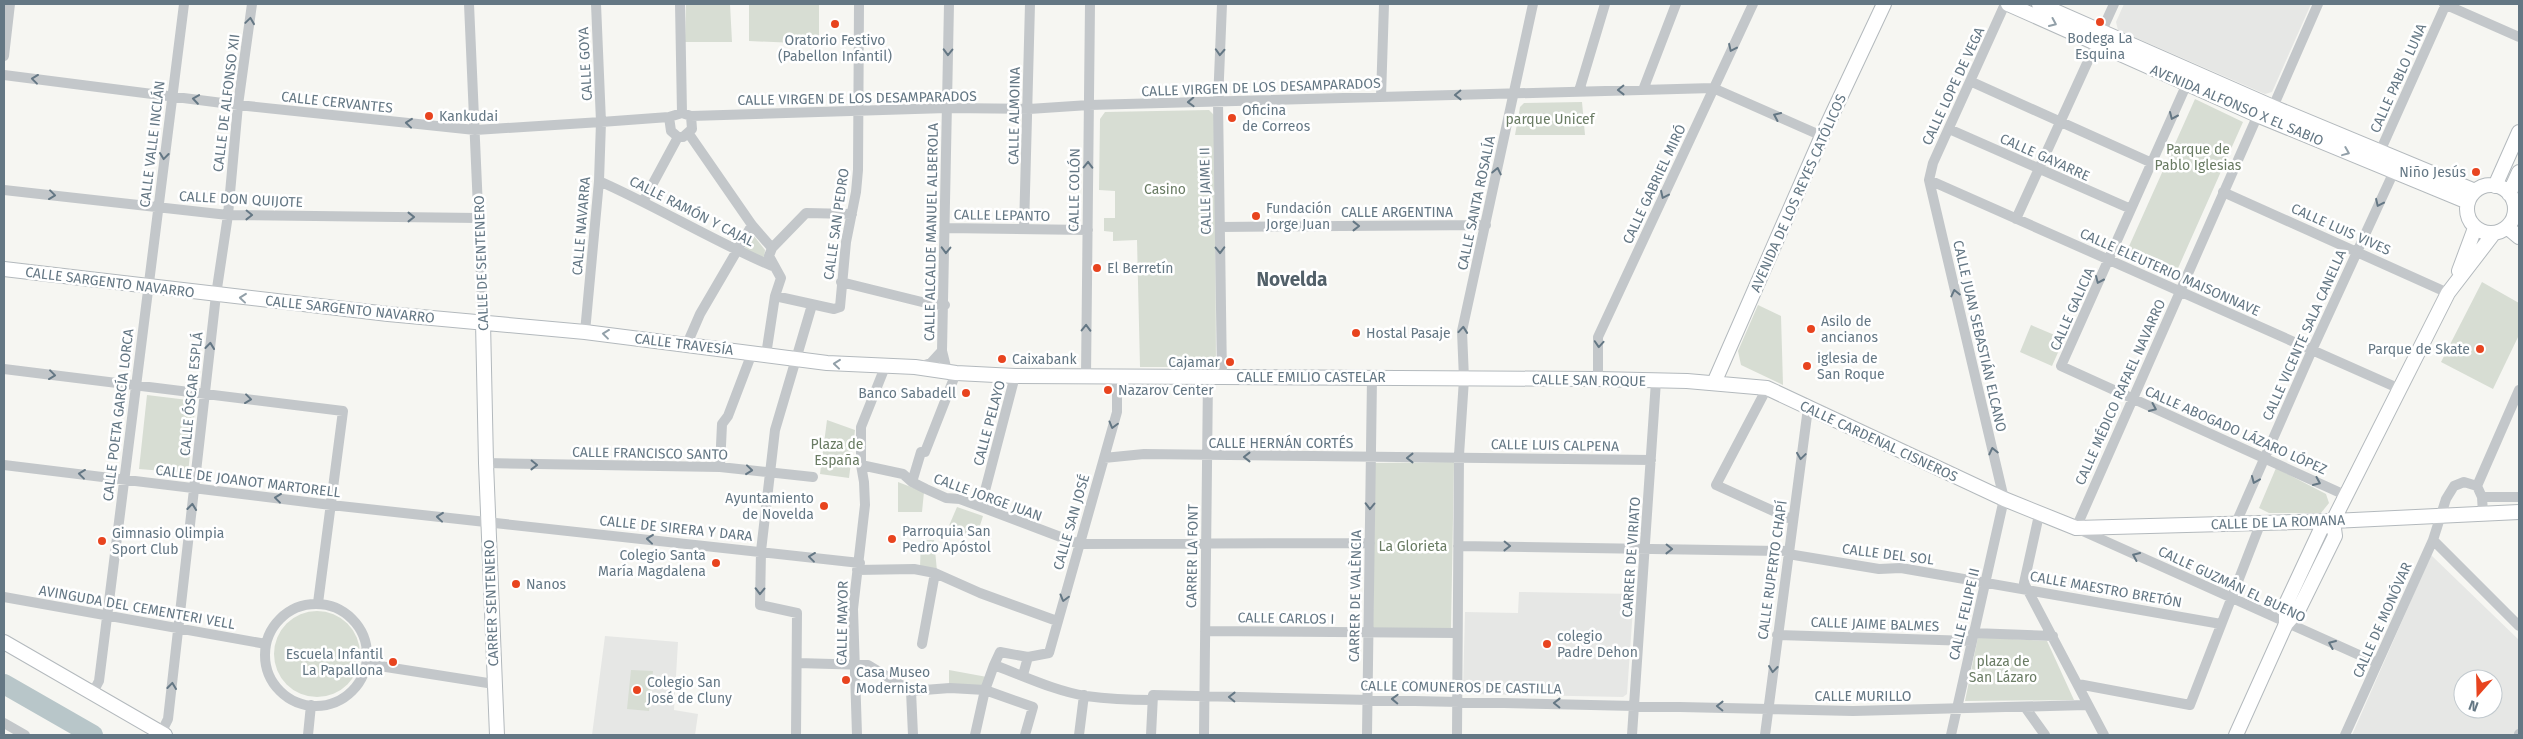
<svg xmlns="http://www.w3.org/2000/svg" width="2523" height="739" viewBox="0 0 2523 739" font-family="'Fira Sans',sans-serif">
	<rect width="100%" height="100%" fill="#f6f6f2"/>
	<path fill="#e6e7e5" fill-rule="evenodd" d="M2124,4H2311L2272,92L2265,94L2118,30L2116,22Z
		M2431,555L2519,640V735H2352ZM2463,679H2493V709H2463Z
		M1519,592L1634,594L1627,694L1623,697L1469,694L1463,689L1465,612L1518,613Z
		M605,636L678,642L674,710L698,714L695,735H592Z"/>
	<path fill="#d7ddd3" d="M686,4H730L732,42H685Z
		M749,4H819V44L749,41Z
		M2195,99L2243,122L2175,275L2126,253Z
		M1582,102L1585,135H1515L1520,107L1524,103Z
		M1209,110L1214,115L1215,138L1216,367H1140L1137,240L1113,241V232L1104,231V218H1115V191L1099,190L1100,119L1105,112Z
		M750,236H754L765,250L764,260L744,250Z
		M2482,282L2519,303V335L2493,389L2441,362Z
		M1758,305L1781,316L1783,385L1741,365L1738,351Z
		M2031,325L2064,339L2052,366L2020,352Z
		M147,395L196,401L188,473L139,469Z
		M827,420L855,430L849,478L820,474Z
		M1454,462L1451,629H1373L1375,463Z
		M2276,468L2326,494L2329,503L2321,513H2269L2259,508Z
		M898,482L924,492L922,512H898Z
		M957,507L983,516L977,535H945Z
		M921,540H934L937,571L920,567Z
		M274 654a43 43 0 1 1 86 0a43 43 0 1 1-86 0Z
		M1978,637L2047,641L2074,700L1965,701Z
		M631,670L653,671L649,711L627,709Z
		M949,670L987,677L983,688L949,684Z"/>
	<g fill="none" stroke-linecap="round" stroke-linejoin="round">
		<path stroke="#b8c6c9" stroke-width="20" d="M4,684L93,735"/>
		<defs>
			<path id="secondary" d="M2008,4L2257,115L2468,202
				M2039,4L2273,107L2475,191
				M2467 209a24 24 0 1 1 48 0a24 24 0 1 1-48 0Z
				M2495,186L2519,132
				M2509,194L2519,172
				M2507,227L2519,237
				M4,269L388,314L585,332L827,363L915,367L956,373L1015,376L1598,379L1687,381L1767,388L2004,499L2076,528L2333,521L2519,512
				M2459,271L2475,228
				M483,322L486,463L497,735
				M1714,383L1822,136L1884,4
				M2286,624V604L2321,529L2333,521L2448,293L2494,233
				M4,642L165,735
				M2236,735L2286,624L2299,609L2335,536L2333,521"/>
		</defs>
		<use href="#secondary" stroke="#b3b9bd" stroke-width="16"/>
		<path stroke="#c3c7ca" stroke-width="10" d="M469,4L483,322
			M680,4L682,113
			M2444,4L2519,37
			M4,56L10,4
			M4,75L238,105L475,130L601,122L669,117L682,113L691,116L947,108L1029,109L1089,105L1713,88L1822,136
			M2189,79L2061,366L2345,495
			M1972,82L2152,163
			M1643,90L1676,4
			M1579,91L1605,4
			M1381,97L1384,4
			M2273,107L2318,4
			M2260,110L2076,528L2377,663
			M669,117L671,131L678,137H683L692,129L691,116
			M1949,129L2131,209
			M689,134L752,225L772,248L769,256L781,278L775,296L766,355
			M2378,156L2446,4
			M1929,180L2400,389
			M599,181C658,207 713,241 772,266
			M4,190L228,215L478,218
			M2223,192L2448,293
			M644,200L678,137
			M2016,219L2114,4
			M1220,227L1486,225
			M946,228L1088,230
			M1024,229L1030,4
			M772,248L806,213L852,214
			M841,282L930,304L945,305
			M775,296L834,309L840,307L846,242L856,192L858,170L859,4
			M585,332L599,181L601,122L596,4
			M687,344L700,314L752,225
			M919,367L931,363L942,351
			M4,369L343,411L318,603
			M947,371L942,351L949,4
			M1086,376L1090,4
			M1222,377L1218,102L1222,4
			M1598,379V337L1753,4
			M1767,388L1716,485L1793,520
			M1104,458L1144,454L1651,460
			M486,463L720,467L813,477
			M4,465L331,505L860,563
			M861,465L903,474L912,482L926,489L946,498L960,499L1079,544L1370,543
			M720,467L722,424L728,416L752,353
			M912,482L921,452H925L956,373
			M2477,486L2519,390
			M2482,497H2519
			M981,506L1015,376
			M2039,515L2024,583L2104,735
			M2236,523L2312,350L2396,167
			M2433,540L2519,626
			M1458,546L1788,551
			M1788,554L1879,569L1901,568L2221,624
			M857,570L914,569L935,573L980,593L1057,621
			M4,597L266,644
			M265 655a51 51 0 1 1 102 0a51 51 0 1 1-102 0Z
			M1205,631L1457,633
			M1973,633L2053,636
			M1777,635L1971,641
			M922,644L935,573
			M1028,657L1049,653L1117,412V376
			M797,663L868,665L911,691L950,688L985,690L1033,707L1025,735
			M367,664L494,684
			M1023,675L1028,657L1000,652L994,665C1024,676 1055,691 1086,696C1108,699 1130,700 1152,700
			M2078,684L2190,705L2261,522
			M911,691L913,735
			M92,694L99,681L184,4
			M2025,707L2045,735
			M4,723L25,735
			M161,733L168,719L216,295L228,215L238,105L252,4
			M308,735L311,705
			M796,735L797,613L760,605L761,551L775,430L812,305
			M857,735L853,609L865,505L864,482L861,465V427L885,367
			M975,735L985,690L994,665
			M1079,735L1084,695
			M1151,735L1153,695L1853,711L2086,705
			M1204,735L1208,377
			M1367,735L1372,378
			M1457,735L1459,455L1464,379L1462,331L1533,4
			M1632,735L1656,381
			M1765,735L1808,408
			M1951,735L2004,499L1929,180L1933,163L2005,4
			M2345,735L2433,540L2446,499L2454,486L2464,482L2477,486L2482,497L2483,513
			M2519,735V734"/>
		<use href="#secondary" stroke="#fff" stroke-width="14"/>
	</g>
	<defs><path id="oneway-chevron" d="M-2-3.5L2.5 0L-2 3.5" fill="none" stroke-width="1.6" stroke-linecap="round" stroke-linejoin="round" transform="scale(1.25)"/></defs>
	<g stroke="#647784">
		<use href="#oneway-chevron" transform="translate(250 21) rotate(-82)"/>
		<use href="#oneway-chevron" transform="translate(1732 48) rotate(115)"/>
		<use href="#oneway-chevron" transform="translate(948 52) rotate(91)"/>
		<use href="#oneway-chevron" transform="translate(1220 52) rotate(93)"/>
		<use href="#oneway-chevron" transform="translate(35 79) rotate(-173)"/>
		<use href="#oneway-chevron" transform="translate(1621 90) rotate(179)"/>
		<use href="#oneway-chevron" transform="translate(1458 95) rotate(179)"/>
		<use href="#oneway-chevron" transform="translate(196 99) rotate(-172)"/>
		<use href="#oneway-chevron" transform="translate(1191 102) rotate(178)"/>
		<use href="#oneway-chevron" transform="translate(1777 116) rotate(-156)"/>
		<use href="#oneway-chevron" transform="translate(2173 116) rotate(114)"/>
		<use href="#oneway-chevron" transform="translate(409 123) rotate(-174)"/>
		<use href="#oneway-chevron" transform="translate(164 156) rotate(97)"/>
		<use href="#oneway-chevron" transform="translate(1088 165) rotate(-89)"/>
		<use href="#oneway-chevron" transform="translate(1497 171) rotate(-78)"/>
		<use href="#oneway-chevron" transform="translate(52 195) rotate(7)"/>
		<use href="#oneway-chevron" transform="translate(1664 195) rotate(115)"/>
		<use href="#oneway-chevron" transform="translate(2379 203) rotate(115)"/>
		<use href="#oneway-chevron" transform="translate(249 215) rotate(1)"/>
		<use href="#oneway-chevron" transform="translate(411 217)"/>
		<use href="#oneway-chevron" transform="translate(1356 226)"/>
		<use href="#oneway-chevron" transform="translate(946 250) rotate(91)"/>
		<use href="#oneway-chevron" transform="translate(1220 250) rotate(89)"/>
		<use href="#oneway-chevron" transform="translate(2099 280) rotate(114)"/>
		<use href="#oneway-chevron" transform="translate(1955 293) rotate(-103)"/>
		<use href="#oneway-chevron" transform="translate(1086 328) rotate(-89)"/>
		<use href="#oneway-chevron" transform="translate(1463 330) rotate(-85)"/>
		<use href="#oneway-chevron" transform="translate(1599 344) rotate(94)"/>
		<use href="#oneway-chevron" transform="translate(210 346) rotate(-84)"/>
		<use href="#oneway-chevron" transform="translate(52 375) rotate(7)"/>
		<use href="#oneway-chevron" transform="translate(248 399) rotate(7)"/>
		<use href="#oneway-chevron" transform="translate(2153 408) rotate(24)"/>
		<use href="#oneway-chevron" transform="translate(1113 425) rotate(105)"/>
		<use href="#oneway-chevron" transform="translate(1993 451) rotate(-103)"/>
		<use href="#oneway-chevron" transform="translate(1801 456) rotate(98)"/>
		<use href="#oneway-chevron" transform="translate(1247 457) rotate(-180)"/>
		<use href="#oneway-chevron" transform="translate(1410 458) rotate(-180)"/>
		<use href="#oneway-chevron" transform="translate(534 465) rotate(1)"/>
		<use href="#oneway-chevron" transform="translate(749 470) rotate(6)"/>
		<use href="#oneway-chevron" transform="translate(82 474) rotate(-173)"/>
		<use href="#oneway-chevron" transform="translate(2255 480) rotate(113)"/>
		<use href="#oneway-chevron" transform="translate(2317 482) rotate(24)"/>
		<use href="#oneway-chevron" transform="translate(278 498) rotate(-173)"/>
		<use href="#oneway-chevron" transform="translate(1370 506) rotate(91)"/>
		<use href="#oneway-chevron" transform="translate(192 507) rotate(-84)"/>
		<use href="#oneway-chevron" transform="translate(440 517) rotate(-174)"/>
		<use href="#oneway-chevron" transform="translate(650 539) rotate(-174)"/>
		<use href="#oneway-chevron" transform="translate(1507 546) rotate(1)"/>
		<use href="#oneway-chevron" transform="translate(1669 549) rotate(1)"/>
		<use href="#oneway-chevron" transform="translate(2136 556) rotate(-156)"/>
		<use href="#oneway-chevron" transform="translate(812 557) rotate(-173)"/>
		<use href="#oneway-chevron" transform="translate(760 591) rotate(91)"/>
		<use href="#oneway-chevron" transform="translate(1064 598) rotate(105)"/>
		<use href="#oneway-chevron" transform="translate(2332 644) rotate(-157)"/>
		<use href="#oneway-chevron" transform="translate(1773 669) rotate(97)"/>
		<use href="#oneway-chevron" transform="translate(172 686) rotate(-83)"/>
		<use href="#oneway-chevron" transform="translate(1232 697) rotate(-179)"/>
		<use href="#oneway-chevron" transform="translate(1395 699) rotate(-178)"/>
		<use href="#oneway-chevron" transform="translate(1557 703) rotate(-179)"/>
		<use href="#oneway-chevron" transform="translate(1720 706) rotate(-179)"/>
	</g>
	<g stroke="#92a0a9">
		<use href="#oneway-chevron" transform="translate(2053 23) rotate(24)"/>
		<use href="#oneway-chevron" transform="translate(2346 152) rotate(22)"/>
		<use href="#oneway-chevron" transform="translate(243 298) rotate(-174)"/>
		<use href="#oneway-chevron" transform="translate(606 334) rotate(-173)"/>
		<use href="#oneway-chevron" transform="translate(837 364) rotate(-174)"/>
	</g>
	<g fill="#e8441f" stroke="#fff" stroke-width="2">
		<circle cx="2100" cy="22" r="5"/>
		<circle cx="835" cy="24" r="5"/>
		<circle cx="429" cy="116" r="5"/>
		<circle cx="1232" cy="118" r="5"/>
		<circle cx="2476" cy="172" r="5"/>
		<circle cx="1256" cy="216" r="5"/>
		<circle cx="1097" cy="268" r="5"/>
		<circle cx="1811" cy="329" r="5"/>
		<circle cx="1356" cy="333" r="5"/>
		<circle cx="2480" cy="349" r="5"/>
		<circle cx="1002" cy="359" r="5"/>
		<circle cx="1230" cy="362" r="5"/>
		<circle cx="1807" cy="366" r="5"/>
		<circle cx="1108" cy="390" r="5"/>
		<circle cx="966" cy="393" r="5"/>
		<circle cx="824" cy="506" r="5"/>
		<circle cx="892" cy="539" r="5"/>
		<circle cx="102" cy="541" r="5"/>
		<circle cx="716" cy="563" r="5"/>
		<circle cx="516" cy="584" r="5"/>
		<circle cx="1547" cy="644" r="5"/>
		<circle cx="393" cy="662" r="5"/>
		<circle cx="846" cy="680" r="5"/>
		<circle cx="637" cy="690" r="5"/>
	</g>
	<g text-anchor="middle" stroke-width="5" stroke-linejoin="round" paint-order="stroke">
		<g font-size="14" fill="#647784" stroke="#fff" text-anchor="start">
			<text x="2100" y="43" text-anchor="middle">Bodega La<tspan x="2100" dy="16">Esquina</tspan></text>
			<text x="835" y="45" text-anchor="middle">Oratorio Festivo<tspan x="835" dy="16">(Pabellon Infantil)</tspan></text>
			<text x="1242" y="115">Oficina<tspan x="1242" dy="16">de Correos</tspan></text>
			<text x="439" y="121">Kankudai</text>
			<text x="2466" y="177" text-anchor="end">Niño Jesús</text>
			<text x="1266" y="213">Fundación<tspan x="1266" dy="16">Jorge Juan</tspan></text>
			<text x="1107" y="273">El Berretín</text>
			<text x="1821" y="326">Asilo de<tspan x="1821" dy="16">ancianos</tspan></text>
			<text x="1366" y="338">Hostal Pasaje</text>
			<text x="2470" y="354" text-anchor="end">Parque de Skate</text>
			<text x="1817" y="363">iglesia de<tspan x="1817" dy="16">San Roque</tspan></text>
			<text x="1012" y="364">Caixabank</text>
			<text x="1220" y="367" text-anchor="end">Cajamar</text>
			<text x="1118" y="395">Nazarov Center</text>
			<text x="956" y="398" text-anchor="end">Banco Sabadell</text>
			<text x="814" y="503" text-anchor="end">Ayuntamiento<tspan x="814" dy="16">de Novelda</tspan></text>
			<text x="902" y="536">Parroquia San<tspan x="902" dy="16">Pedro Apóstol</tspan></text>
			<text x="112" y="538">Gimnasio Olimpia<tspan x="112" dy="16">Sport Club</tspan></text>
			<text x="706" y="560" text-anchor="end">Colegio Santa<tspan x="706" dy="16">María Magdalena</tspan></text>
			<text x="526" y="589">Nanos</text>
			<text x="1557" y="641">colegio<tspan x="1557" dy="16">Padre Dehon</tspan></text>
			<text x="383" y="659" text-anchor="end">Escuela Infantil<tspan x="383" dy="16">La Papallona</tspan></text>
			<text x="856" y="677">Casa Museo<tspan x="856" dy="16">Modernista</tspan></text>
			<text x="647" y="687">Colegio San<tspan x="647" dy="16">José de Cluny</tspan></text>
		</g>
		<g font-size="14" fill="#647784" stroke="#fff">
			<text transform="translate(585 64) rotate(-93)" y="5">CALLE GOYA</text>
			<text transform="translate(2398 78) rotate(-66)" y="5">CALLE PABLO LUNA</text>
			<text transform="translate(1953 86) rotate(-65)" y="5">CALLE LOPE DE VEGA</text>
			<text transform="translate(1261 87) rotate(-2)" y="5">CALLE VIRGEN DE LOS DESAMPARADOS</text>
			<text transform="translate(857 98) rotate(-1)" y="5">CALLE VIRGEN DE LOS DESAMPARADOS</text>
			<text transform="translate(337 102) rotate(6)" y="5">CALLE CERVANTES</text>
			<text transform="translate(226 103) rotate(-83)" y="5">CALLE DE ALFONSO XII</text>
			<text transform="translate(2237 105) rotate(23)" y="5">AVENIDA ALFONSO X EL SABIO</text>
			<text transform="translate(1014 116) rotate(-89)" y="5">CALLE ALMOINA</text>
			<text transform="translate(152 144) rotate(-83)" y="5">CALLE VALLE INCLÁN</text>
			<text transform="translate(2045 157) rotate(24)" y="5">CALLE GAYARRE</text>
			<text transform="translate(1654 184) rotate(-65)" y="5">CALLE GABRIEL MIRÓ</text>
			<text transform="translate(1074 190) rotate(-89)" y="5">CALLE COLÓN</text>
			<text transform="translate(1205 191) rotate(-91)" y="5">CALLE JAIME II</text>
			<text transform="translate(1798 193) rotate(-66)" y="5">AVENIDA DE LOS REYES CATÓLICOS</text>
			<text transform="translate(241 199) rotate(3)" y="5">CALLE DON QUIJOTE</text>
			<text transform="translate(1476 203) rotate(-78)" y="5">CALLE SANTA ROSALÍA</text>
			<text transform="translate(692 211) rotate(27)" y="5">CALLE RAMÓN Y CAJAL</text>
			<text x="1397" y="217">CALLE ARGENTINA</text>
			<text transform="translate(1002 215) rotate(1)" y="5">CALLE LEPANTO</text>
			<text transform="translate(836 224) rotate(-82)" y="5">CALLE SAN PEDRO</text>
			<text transform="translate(581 226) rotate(-85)" y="5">CALLE NAVARRA</text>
			<text transform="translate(2341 229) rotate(24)" y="5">CALLE LUIS VIVES</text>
			<text transform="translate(931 232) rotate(-89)" y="5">CALLE ALCALDE MANUEL ALBEROLA</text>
			<text transform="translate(481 263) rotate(-92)" y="5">CALLE DE SENTENERO</text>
			<text transform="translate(2170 272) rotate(24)" y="5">CALLE ELEUTERIO MAISONNAVE</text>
			<text transform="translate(110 282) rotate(7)" y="5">CALLE SARGENTO NAVARRO</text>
			<text transform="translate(350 309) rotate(6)" y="5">CALLE SARGENTO NAVARRO</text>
			<text transform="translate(2072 309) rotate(-66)" y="5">CALLE GALICIA</text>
			<text transform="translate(2304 335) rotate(-66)" y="5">CALLE VICENTE SALA CANELLA</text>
			<text transform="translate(1980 336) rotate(77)" y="5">CALLE JUAN SEBASTIÁN ELCANO</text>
			<text transform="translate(684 344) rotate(7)" y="5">CALLE TRAVESÍA</text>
			<text x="1311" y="382">CALLE EMILIO CASTELAR</text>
			<text transform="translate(1589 380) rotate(1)" y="5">CALLE SAN ROQUE</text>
			<text transform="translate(2120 392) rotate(-66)" y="5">CALLE MÉDICO RAFAEL NAVARRO</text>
			<text transform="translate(191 394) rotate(-84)" y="5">CALLE ÓSCAR ESPLÁ</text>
			<text transform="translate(118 415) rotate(-83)" y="5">CALLE POETA GARCÍA LORCA</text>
			<text transform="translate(989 423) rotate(-75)" y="5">CALLE PELAYO</text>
			<text transform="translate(2236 430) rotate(24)" y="5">CALLE ABOGADO LÁZARO LÓPEZ</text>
			<text transform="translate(1879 441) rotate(25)" y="5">CALLE CARDENAL CISNEROS</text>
			<text x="1281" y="448">CALLE HERNÁN CORTÉS</text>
			<text transform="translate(1555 445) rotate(1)" y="5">CALLE LUIS CALPENA</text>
			<text transform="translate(650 453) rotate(1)" y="5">CALLE FRANCISCO SANTO</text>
			<text transform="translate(248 481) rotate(7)" y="5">CALLE DE JOANOT MARTORELL</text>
			<text transform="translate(988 497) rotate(20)" y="5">CALLE JORGE JUAN</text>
			<text transform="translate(1071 522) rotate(-74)" y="5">CALLE SAN JOSÉ</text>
			<text transform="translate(2278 522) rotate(-2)" y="5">CALLE DE LA ROMANA</text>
			<text transform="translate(676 528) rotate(6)" y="5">CALLE DE SIRERA Y DARA</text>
			<text transform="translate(1888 554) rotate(7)" y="5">CALLE DEL SOL</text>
			<text transform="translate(1192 556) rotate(-89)" y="5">CARRER LA FONT</text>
			<text transform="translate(1631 557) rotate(-86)" y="5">CARRER DE VIRIATO</text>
			<text transform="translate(1772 570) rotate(-82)" y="5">CALLE RUPERTO CHAPÍ</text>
			<text transform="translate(2232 584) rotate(25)" y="5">CALLE GUZMÁN EL BUENO</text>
			<text transform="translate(2106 589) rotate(10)" y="5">CALLE MAESTRO BRETÓN</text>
			<text transform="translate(1355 596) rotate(-89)" y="5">CARRER DE VALÈNCIA</text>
			<text transform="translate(491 603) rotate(-92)" y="5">CARRER SENTENERO</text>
			<text transform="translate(137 607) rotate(10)" y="5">AVINGUDA DEL CEMENTERI VELL</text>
			<text transform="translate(1964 614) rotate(-77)" y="5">CALLE FELIPE II</text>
			<text transform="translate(1286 618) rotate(1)" y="5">CALLE CARLOS I</text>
			<text transform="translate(2382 620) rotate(-66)" y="5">CALLE DE MONÓVAR</text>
			<text transform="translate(842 623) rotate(-89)" y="5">CALLE MAYOR</text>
			<text transform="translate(1875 624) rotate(2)" y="5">CALLE JAIME BALMES</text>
			<text transform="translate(1461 687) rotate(1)" y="5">CALLE COMUNEROS DE CASTILLA</text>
			<text x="1863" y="701">CALLE MURILLO</text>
		</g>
		<g font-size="14" fill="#697b63" stroke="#fff">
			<text x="1550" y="124">parque Unicef</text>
			<text x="2198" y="154">Parque de<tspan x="2198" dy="16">Pablo Iglesias</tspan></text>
			<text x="1165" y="194">Casino</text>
			<text x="837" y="449">Plaza de<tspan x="837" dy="16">España</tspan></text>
			<text x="1413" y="551">La Glorieta</text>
			<text x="2003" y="666">plaza de<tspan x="2003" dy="16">San Lázaro</tspan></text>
		</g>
		<g font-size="19" font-weight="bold" fill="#526069" stroke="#fff">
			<text x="1292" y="286">Novelda</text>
		</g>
	</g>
	<rect width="2523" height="739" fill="none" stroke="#647784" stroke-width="10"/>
	<g transform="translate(2478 694) rotate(200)"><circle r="24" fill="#ffffff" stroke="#c1c9ce"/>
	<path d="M0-4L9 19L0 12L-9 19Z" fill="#e8441f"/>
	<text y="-8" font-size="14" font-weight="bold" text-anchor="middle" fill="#647784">N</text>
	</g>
</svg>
